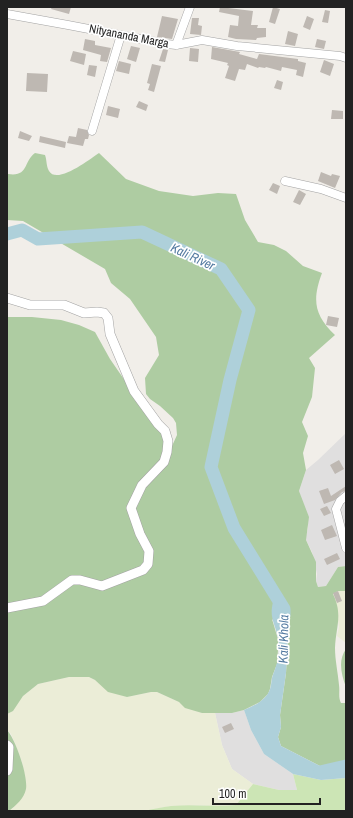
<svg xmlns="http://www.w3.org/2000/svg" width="353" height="818" viewBox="0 0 353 818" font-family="'Archivo Narrow',sans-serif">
	<rect width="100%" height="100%" fill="#f1eee9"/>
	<path fill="#e0dfdf" d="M346,433V566L338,567L326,586L318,587L316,581L317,574L312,552L306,540V535L308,529V524L299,491L306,470L318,460Z
		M244,710L251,730L264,754L293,774L297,790H279L253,784L232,769L222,745L215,713H232Z"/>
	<path fill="#ebedd7" d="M338,591H346V643L337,636L339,627L333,593Z
		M69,677H89L127,697L151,692H157L179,702L184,706L202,713H215L222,745L232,769L253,784L236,805L217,806L198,805L171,806L144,811H9L13,808L26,789V783L22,762L16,746L11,734L7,730V714L16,706L23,696L38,684Z"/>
	<path fill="#cce5b5" d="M293,774L321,780L346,778V811H144C153,809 162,807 171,806C193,804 214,807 236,805L253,784L279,790H297Z"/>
	<path fill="#aecca2" d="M35,153L45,155C47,160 46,166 49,171C57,185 90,159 99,153L126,179L159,191L193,196L218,193L236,194L245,220L258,242L274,245L286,251L303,266L322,273C312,300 314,315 335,335L309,358L315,368L312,397L302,422L308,436L303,453L306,470L299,491L309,517L306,540L316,562V581L318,587L326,586L338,567L346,566V591H338L333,594C343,615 336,626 335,648C335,660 338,673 339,685C340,692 338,697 341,703H346V773L333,766H320L281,746L278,737L281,727L280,715L286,673L288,635L272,619L278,639V650L277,664L272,677L270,689L268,694L260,702L244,710L232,713H202L185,708L179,702L157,692H151L127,697L108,692L95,680L89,677H69L38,684L23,696L13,711L7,714V317H32L61,320L79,325L95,332L110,359L130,388L161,426L166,445L172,446L177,435L176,423L173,418L160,406L150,399L146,394L145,378L159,355L156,337L130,299L111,283L105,269L23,221L7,220V172L8,174C29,177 23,162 35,153Z
		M346,649V687C341,674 338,660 346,649Z
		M7,730C16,740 28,776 26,789C24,799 16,805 9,811H7Z"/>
	<path fill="#aed0da" d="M283,598L286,606L288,635L286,673L280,715L281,727L278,737L281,746L320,766H333L346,773V778L321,780L293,774L264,754L251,730L244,710C253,706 261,703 267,695C271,690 271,684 272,678C273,674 275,670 276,666C279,658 280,646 278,638C275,623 269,618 273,602Z"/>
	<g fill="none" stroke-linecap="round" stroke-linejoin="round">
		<path stroke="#aed0da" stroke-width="13" d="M7,234L22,230L38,239L142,232L221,269L249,310L230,380L211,467L234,528L284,609V615
			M320,772L346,766"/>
	</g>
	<path fill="#beb8b2" d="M52,7H71L69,14L51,9Z
		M220,7L253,11L251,25H258L257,28H266V37L257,38L256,40L236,39L228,37L230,25L238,26L239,16L219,12Z
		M273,7L280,9L275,24L269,22Z
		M325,10L330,11L328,23L322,22Z
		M162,16L178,19L172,39L157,37Z
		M307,16L314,19L310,30L303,27Z
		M192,18H199L198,25L202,26L201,35L190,34Z
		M288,31L298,34L295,46L285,44Z
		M85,39L95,41V45L111,48L107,62L100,61L101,55L83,50Z
		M317,39L326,41L324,49L315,47Z
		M131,46L140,48L136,62L127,59Z
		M212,47L240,52L239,54L257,59L259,54L298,59V61L306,63L303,77L296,75L297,70L282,67L281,71L266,67L265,68L259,67L258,68L247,64L245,70L239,69L235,81L225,78L229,66L227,65L228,63L211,59Z
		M190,48L199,49L198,62L189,61Z
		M163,49L168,50L165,62L159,61Z
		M73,51L86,54L84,65L70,61Z
		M324,60L334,64L330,76L320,72Z
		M119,61L131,64L129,74L116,71Z
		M152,64L161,66L154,92L148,90L150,84L147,83Z
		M89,65L97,66L95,77L87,75Z
		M27,73L48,74L47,92L26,91Z
		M277,80L283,82L281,90L274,88Z
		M139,101L148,105L146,111L136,107Z
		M108,106L120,109L118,118L106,115Z
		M332,110L343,111V119H331Z
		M78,128L87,130L89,135L88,139H85L83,146L67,143L69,136L76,137Z
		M20,131L32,136L29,141L18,138Z
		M40,136L66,142L65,148L39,142Z
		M321,172L331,176L332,174L340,176L335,188L318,181Z
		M273,183L280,186L277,194L269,190Z
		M299,190L306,194L300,205L293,202Z
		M328,316L339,318L337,327L326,325Z
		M339,460L344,469L335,474L330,465Z
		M346,486V491L342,492L335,500L324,504L319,491L328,488L331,496Z
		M327,506L331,513L324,516L320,509Z
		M332,525L337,536L325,540L321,530Z
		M337,553L340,559L327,565L324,559Z
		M338,591L342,601L337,603L333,593Z
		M231,723L234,729L225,733L222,727Z"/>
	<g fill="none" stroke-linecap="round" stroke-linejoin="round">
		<defs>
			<path id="minor" d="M7,14L68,25L167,44L176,45L202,40L237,46L340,56L346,58
				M176,45L190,7
				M92,131L121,35
				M285,181L321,189L346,198
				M346,496L340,501L336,509L346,548"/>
			<path id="tertiary" d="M7,298L30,305H64L84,313L97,312L104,313L108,318L110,334L134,391L158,424L165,431L168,441L167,452L164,462L142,485L131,508L140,534L149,551L148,564L143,570L102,586L80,580H72L43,601L7,608
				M7,745L9,747L8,769L7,771"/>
		</defs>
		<use href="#minor" stroke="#a3a3a3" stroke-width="9"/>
		<use href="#tertiary" stroke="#a3a3a3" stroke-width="10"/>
		<use href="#minor" stroke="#fff" stroke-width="8"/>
		<use href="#tertiary" stroke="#fff" stroke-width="9"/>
	</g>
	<g text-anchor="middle" stroke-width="3.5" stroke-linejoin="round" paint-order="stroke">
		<g font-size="12" fill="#222" stroke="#fff">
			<text transform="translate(129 36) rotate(11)" y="4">Nityananda Marga</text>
		</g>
		<g font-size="13" font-style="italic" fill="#537aa1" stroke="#fff">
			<text transform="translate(193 256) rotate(25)" y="5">Kali River</text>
			<text transform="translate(283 639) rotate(-89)" y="5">Kali Khola</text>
		</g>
	</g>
	<rect width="353" height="818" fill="none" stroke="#222222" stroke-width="16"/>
	<path d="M213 798v6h107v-6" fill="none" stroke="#222222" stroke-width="2"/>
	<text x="219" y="798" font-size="12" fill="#222222" stroke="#ffffff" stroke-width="3" paint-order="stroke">100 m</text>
</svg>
